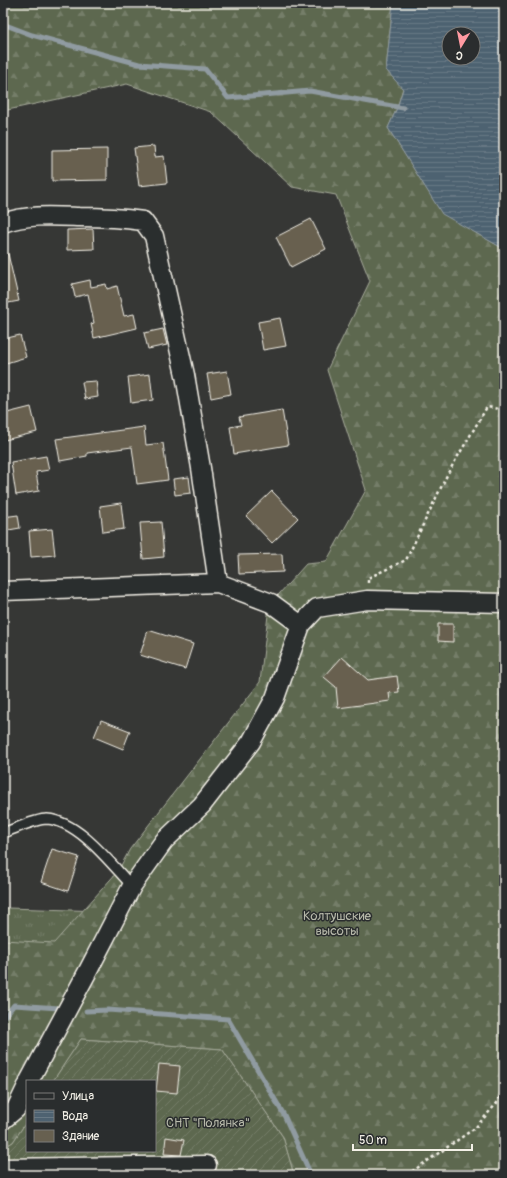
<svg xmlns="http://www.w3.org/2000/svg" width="507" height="1178" viewBox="0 0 507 1178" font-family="Pangolin,sans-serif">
	<defs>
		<pattern id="grass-tufts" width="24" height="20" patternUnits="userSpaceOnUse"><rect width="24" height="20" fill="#5d6850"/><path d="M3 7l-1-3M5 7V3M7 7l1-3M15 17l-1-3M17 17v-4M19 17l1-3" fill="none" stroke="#757e69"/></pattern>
		<pattern id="forest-firs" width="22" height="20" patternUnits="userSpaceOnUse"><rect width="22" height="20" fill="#5d6850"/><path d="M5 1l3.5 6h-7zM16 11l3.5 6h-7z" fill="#757e69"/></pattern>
		<pattern id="garden-furrows" width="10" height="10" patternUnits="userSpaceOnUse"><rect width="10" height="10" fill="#5d6850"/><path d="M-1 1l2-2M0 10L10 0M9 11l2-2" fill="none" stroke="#757e69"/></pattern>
		<pattern id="water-rules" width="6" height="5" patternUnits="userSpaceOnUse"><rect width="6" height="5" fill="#4e6271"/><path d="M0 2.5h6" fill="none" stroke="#687985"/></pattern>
	</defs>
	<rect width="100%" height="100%" fill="#363735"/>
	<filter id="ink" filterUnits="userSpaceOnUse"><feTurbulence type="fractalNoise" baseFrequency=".025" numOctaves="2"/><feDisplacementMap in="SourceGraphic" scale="8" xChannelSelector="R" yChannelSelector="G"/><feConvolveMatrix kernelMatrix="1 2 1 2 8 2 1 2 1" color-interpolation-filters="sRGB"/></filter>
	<g filter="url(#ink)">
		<path fill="url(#grass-tufts)" stroke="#a8ac9c" d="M8,908L103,911L3,1092V910Z"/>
		<path fill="url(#forest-firs)" stroke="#a8ac9c" d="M3,3H393L386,70L403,88L397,108L388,128L442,213L504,249V1175H294L283,1137L222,1049L81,1039L53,1081H27V1121L13,1142L3,1148V940L54,943L118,871L130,849L260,682L268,615L271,603L306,564L326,562L366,490L327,370L370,281L336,195L292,187L211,112L127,84L3,111Z"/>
		<path fill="url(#garden-furrows)" stroke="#a8ac9c" d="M81,1039L222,1049L283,1137L294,1175H3V1148L13,1142L27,1121V1151H155V1081H53Z"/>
		<path fill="url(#water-rules)" stroke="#909ba1" fill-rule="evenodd" d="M393,3H504V249L442,214L388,128L397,108L403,89L386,70ZM449,34H473V58H449Z"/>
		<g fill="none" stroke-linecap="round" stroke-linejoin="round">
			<path stroke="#909ba1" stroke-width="5" d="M3,24L32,35L139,64L205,69L228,98L310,91L403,108
				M86,1011L108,1010L228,1019L284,1115L311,1175
				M3,1018L14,1005L59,1008"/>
		</g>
		<path fill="#676050" stroke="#f4f1e8" d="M154,146L155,157L164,156L167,183L139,186L134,148Z
			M107,149V180L52,181V150Z
			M311,219L326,249L291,267L276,237Z
			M93,229L94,249L67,250V230Z
			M8,254L19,301L3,304V255Z
			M90,280L91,287L106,284L107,289L117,286L124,316L134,314L137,328L94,338L91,324L94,323L88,294L75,297L72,284Z
			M280,318L286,346L263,350L258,322Z
			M163,329L167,345L148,349L144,333Z
			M20,335L26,357L3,364V339Z
			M227,371L231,394L211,398L207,374Z
			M150,374L153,400L131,403L128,377Z
			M96,381L98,397L85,399L82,382Z
			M31,407L37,432L5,440L3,432V414Z
			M282,410L288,445L234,454L230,427L241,425L239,417Z
			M144,427L146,445L163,443L168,480L137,484L132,447L87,453V456L60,461L56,439Z
			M46,456L49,470L36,472L39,491L16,495L11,462Z
			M189,477L191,493L175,495L173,479Z
			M272,491L298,518L272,543L246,516Z
			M121,503L124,529L103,532L100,506Z
			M18,515L20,528L3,531V517Z
			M161,522L164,557L143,559L140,523Z
			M52,529L55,555L31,557L29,531Z
			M282,554L283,572L239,574L238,555Z
			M438,624H453V642L438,641Z
			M148,630L193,644L185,669L140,655Z
			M342,657L368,680L397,676L399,692L389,693L390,701L338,708L336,687L324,677Z
			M101,720L130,731L123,749L94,737Z
			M52,849L79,857L68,891L41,882Z
			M159,1064L180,1066L177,1093L156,1091Z
			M166,1137L184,1140L181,1155L164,1154Z"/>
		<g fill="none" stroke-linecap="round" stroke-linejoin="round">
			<defs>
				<path id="service" d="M3,833C15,829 35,819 47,819C79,821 111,864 132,886"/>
				<path id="minor" d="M3,223C27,214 54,216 79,217C101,217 122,218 143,221L154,236L185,375L201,468L218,583
					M3,591L218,583L271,603L301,625
					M29,1081L89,969L132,886L164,841L202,805L251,742L275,698L301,625L317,608L367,600L504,603
					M3,1120L16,1109L27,1086
					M3,1168L207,1165"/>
			</defs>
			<use href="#service" stroke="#f4f1e8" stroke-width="12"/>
			<use href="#minor" stroke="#f4f1e8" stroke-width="21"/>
			<path stroke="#f4f1e8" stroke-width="2.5" stroke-dasharray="3 3" stroke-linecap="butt" d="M368,583V578L406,560L448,473L487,407L504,410
				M407,1175L475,1128L497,1103L504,1088"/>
			<use href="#service" stroke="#2a2d2e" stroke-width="9"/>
			<use href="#minor" stroke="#2a2d2e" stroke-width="18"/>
		</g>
	</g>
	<g text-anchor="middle" stroke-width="3" stroke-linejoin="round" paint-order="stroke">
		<g font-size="13" fill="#b8baab" stroke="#2a2d2e">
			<text x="337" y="920">Колтушские<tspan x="337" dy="15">высоты</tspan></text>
			<text x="208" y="1127">СНТ "Полянка"</text>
		</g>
	</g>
	<rect width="507" height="1178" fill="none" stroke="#2a2d2e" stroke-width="16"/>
	<rect x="8" y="8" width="491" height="1162" fill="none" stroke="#f4f1e8" stroke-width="1.5" filter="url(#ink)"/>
	<rect x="26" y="1080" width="130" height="72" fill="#2a2d2e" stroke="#7b7b78"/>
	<rect x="34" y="1093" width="20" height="6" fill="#2a2d2e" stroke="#7b7b78"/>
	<text x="62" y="1100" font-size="12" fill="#f4f1e8">Улица</text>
	<rect x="34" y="1110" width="20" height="12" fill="url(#water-rules)" stroke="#7b7b78"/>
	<text x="62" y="1120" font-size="12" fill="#f4f1e8">Вода</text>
	<rect x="34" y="1130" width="20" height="12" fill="#676050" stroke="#7b7b78"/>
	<text x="62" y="1140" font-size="12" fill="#f4f1e8">Здание</text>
	<g transform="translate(461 46) rotate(190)"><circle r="19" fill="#2a2d2e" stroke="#7b7b78"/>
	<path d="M0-3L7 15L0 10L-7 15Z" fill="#ff9aa2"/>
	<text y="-6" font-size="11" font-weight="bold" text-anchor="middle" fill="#f4f1e8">С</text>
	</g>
	<path d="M353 1144v6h119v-6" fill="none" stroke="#f4f1e8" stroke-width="2"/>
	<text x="359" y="1144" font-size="12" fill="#f4f1e8" stroke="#2a2d2e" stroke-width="3" paint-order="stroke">50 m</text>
</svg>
